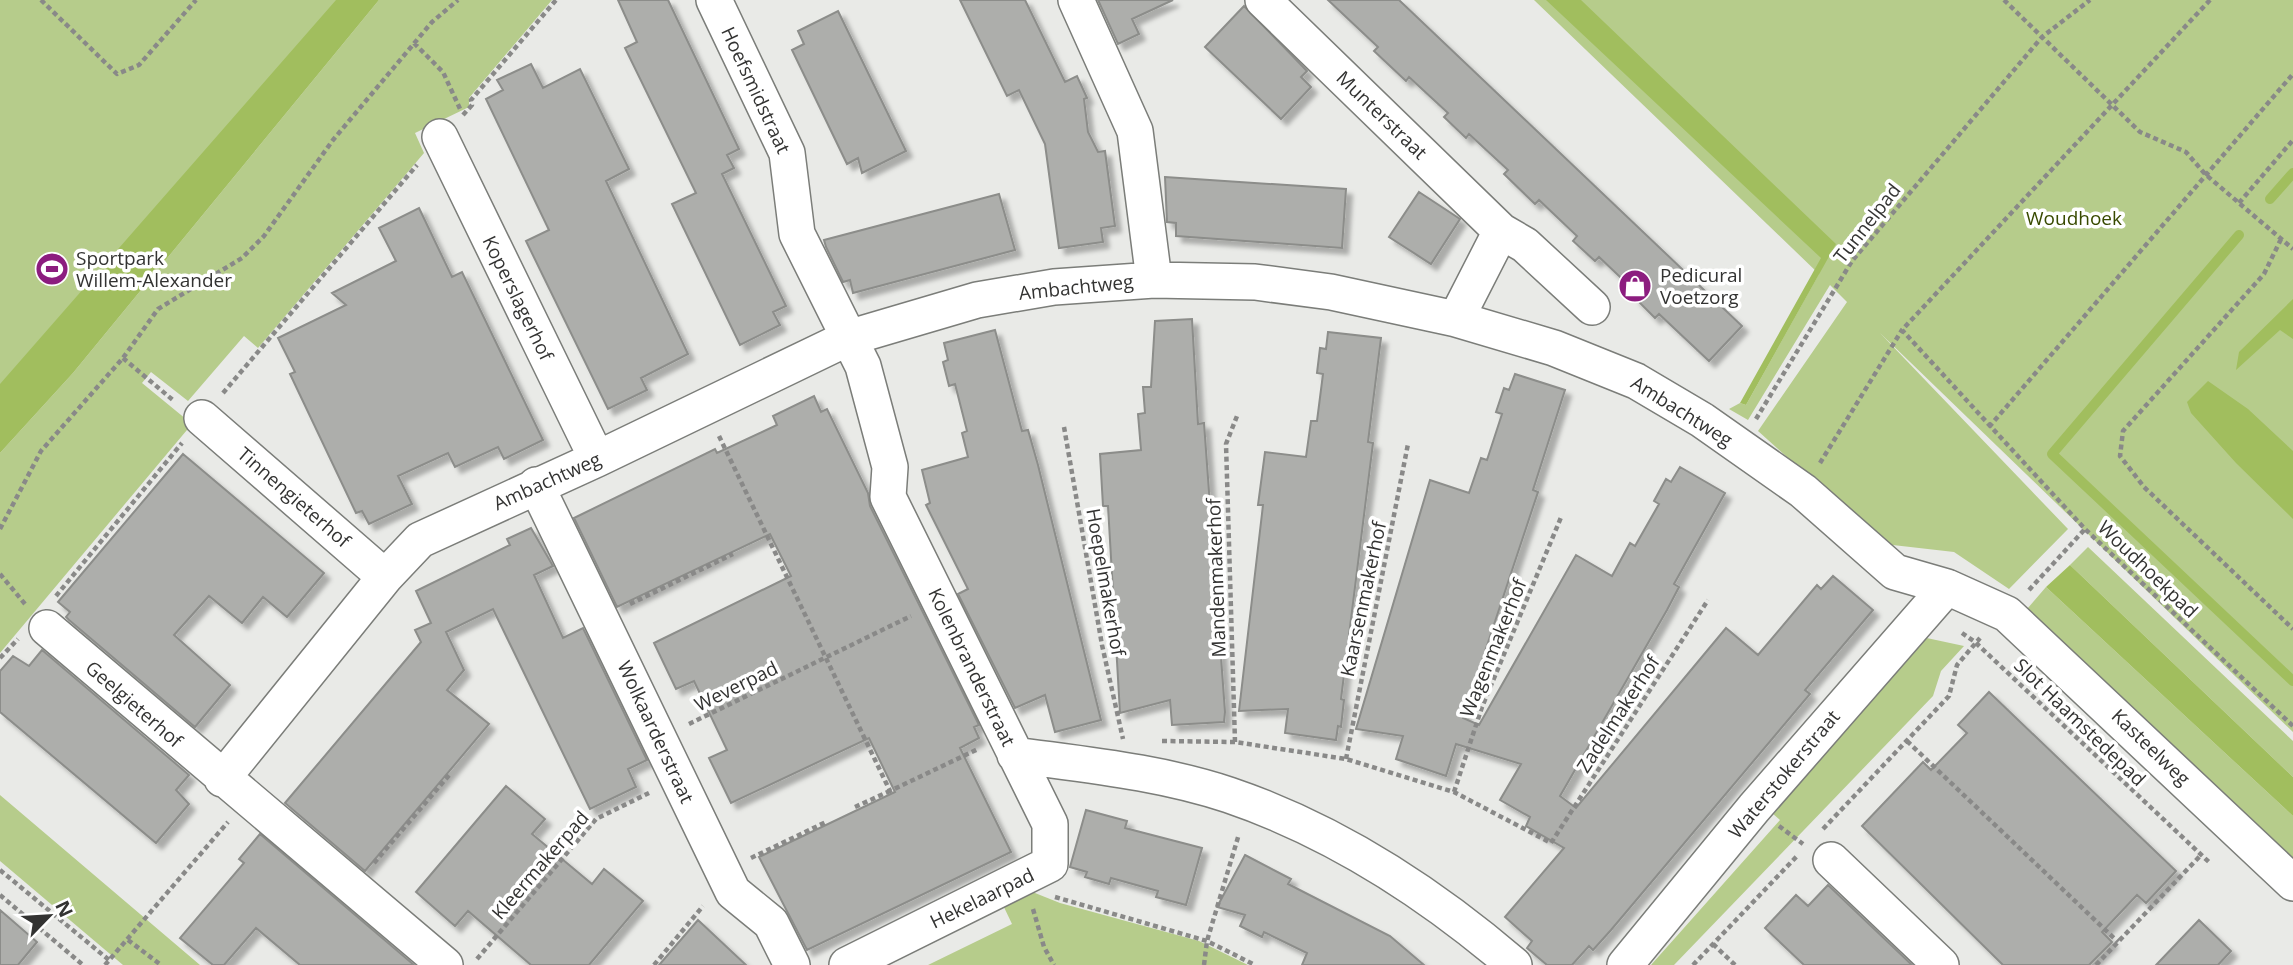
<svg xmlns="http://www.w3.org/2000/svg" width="2293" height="965" viewBox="0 0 2293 965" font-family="'Open Sans',sans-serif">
	<defs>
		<filter id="shadow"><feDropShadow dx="6" dy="6" stdDeviation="2" flood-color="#0004"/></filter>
	</defs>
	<rect width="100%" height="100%" fill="#e9eae7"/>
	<path fill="#b6cc8b" d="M0,0H341L0,387Z
		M379,0H552L469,98V107L415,133L424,153L258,348L244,336L188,401L151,372L142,383L192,424L0,653V453L73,373Z
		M1534,0H2293V732L1880,333L2068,529L2009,589L1954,552L1884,544L1758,431L1847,302L1830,285L1748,420L1729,409L1740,403L1746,405L1819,274Z
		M2088,547L2293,741V777L2070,565Z
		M2046,587L2293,816V865L2027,609Z
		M1922,637L1964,646L1941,671L1933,696L1674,965H1651L1780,820L1772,813Z
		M0,795L200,965H123L0,861Z
		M1034,888L1035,893L1060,903L1199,941L1248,965H928L1012,924L1002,903Z"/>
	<path fill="#a1be5e" d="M336,0H379L73,373L0,453V384Z
		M1546,0H1581L1836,244L1746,405L1740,403L1821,258Z
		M2293,299V339L2280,330L2236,370L2239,352Z
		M2208,381L2248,409L2293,451V519L2236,463L2191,413L2187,402Z
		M2070,565L2293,777V816L2046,587Z"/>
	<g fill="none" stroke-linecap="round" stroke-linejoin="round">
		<path stroke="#a1be5e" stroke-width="10" d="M2270,199L2293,173
			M2239,235L2052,454L2293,681"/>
	</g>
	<path fill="#adaeab" stroke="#8c8d8a" stroke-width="2" filter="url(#shadow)" d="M618,0H668L739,149L727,155L734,168L722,174L786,306L773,312L780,325L740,345L672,204L696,193L625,48L637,42Z
		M960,0H1025L1065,82L1077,76L1087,98L1084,99L1088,132L1098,152L1105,151L1115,226L1101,228L1103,242L1059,248L1045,144L1019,90L1007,96Z
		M1098,0H1173L1132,19L1139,34L1118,44Z
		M1328,0H1399L1742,326L1709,361L1659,314L1655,318L1634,297L1637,293L1599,257L1595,261L1573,241L1577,236L1539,200L1535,204L1504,174L1508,170L1469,134L1466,138L1444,117L1448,113L1409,77L1406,81L1374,51L1378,47Z
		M1244,6L1307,71L1301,77L1311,87L1281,119L1205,47Z
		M838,11L906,151L862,173L858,158L847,164L792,50L804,44L798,31Z
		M531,64L543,88L580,69L629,169L606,181L688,354L641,378L647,390L608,409L526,241L549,230L486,99L503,90L497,80Z
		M1165,177L1346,189L1342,248L1176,236V223L1167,222Z
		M1419,192L1460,219L1431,264L1389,237Z
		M999,194L1015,250L853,293L850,280L843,282L826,247L824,240Z
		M419,208L452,277L462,272L543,440L504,459L498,447L455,467L448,453L398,476L412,504L369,524L362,511L356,513L290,374L295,372L278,338L346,305L332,293L396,261L379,228Z
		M1192,319L1198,424L1204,423L1225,712L1224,722L1172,725L1170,700L1120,713L1108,506H1103L1100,454L1141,450L1138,414L1145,413L1143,387H1151L1155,321Z
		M995,330L1022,431L1028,430L1038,465L1101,720L1055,732L1045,695L1015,708L958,594L968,589L926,505L930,503L922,470L968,457L962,433L967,431L955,384L949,386L943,362L948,360L944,343Z
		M1328,332L1381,338L1368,442L1373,443L1341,699L1344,700L1341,727L1338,726L1336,740L1285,733L1288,709L1239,711L1263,505H1258L1265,452L1306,457L1311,421H1317L1323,374L1317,373L1320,348L1326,349Z
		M1515,374L1565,390L1533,490L1538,492L1463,718L1479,725L1576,555L1612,576L1630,543L1635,546L1659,504L1654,501L1666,479L1671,482L1680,467L1725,493L1674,584L1679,587L1667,610L1560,796L1576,808L1726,628L1758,655L1817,585L1821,589L1833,576L1873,610L1805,690L1810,694L1611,930L1593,950L1589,946L1572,965H1547L1527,948L1532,941L1505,917L1564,848L1526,826L1530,817L1500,800L1521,764L1456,744L1446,776L1396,759L1403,736L1356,729L1430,480L1469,493L1481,458L1487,460L1502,414L1496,412L1504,388L1509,390Z
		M814,396L821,412L827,409L868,493L870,506L979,725L974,727L979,738L960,748L1011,852L807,950L759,857L895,792L869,738L731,803L709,758L727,750L694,681L676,689L654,643L791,576L770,534L617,607L574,518L715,449L717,453L777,425L773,416Z
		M183,454L324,573L287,617L263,597L242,623L209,596L174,635L230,685L195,727L69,620L66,617L70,612L58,602Z
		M531,528L553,566L534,575L563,638L583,628L647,760L628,769L636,787L590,809L493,609L446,632L464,670L447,690L489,724L365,871L285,803L421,642L415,630L431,623L416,591L510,545L507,539Z
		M42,650L189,775L176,790L189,804L156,843L0,712V671L13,656L29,666Z
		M1989,692L2176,871L2146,903L2137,895L2102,932L2112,942L2089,965H2003L1862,826L1923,762L1931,770L1967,733L1958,725Z
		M506,786L545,819L532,834L592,884L604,869L643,901L589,965H531L468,911L455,926L416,892Z
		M1086,810L1127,821L1125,828L1202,848L1186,905L1156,897L1158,891L1111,878L1109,884L1085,877L1087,872L1070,867Z
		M260,834L414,965H300L256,928L224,965H213L180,938L244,863L239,859Z
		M1245,855L1291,879L1288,884L1390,936L1424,965H1302L1307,953L1264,932L1262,937L1240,926L1245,915L1217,907Z
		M1828,885L1912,965H1804L1765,928L1796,895L1808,906Z
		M0,910L37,942L18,965H0Z
		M698,920L746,965H659Z
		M2199,920L2231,951L2218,965H2156Z"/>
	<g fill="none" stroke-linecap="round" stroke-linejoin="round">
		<defs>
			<path id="street" d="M714,0L787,153L797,234L863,366L890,467L888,497L1050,824V864L847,965
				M1076,0L1135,131L1154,280
				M1263,0L1501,231L1525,245L1592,307
				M440,137L597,459
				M1456,319L1501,231
				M202,418L385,577
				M536,485L733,892L771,923L792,965
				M47,628L445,965
				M1015,755C1087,765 1160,772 1229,795C1335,831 1430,893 1514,965
				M222,779L385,577L420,540L597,459L848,338L977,300L1054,287L1154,280L1255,282L1331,292L1456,319L1554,348L1636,381L1702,420L1803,491L1895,572L1947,587L2007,614L2293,883
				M1831,860L1941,965
				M1625,965L1754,808L1947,587"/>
		</defs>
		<use href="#street" stroke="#7b7d79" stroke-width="38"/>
		<path stroke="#898988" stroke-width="4.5" stroke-dasharray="5 3.5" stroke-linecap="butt" d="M41,0L117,74L139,65L196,0
			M2004,0L2140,132L2186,152L2205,174L2293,249
			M2210,0L1902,330L2085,529L2293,726
			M414,43L443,72L461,111
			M463,115L472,105L471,100L556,0
			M2239,203L2293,140
			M2281,239L2264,274L2123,431L2120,456L2144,487L2293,629
			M123,358L174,401
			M223,393L417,165
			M1756,419L1852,261L2042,37L2090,0
			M1064,427L1102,645L1123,739
			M1989,427L2293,74
			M719,436L890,791L978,749
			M1820,463L1902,330
			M0,529L41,451L123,358L158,309L242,258L264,236L333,140L432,22L458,0
			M0,574L25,604
			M2029,590L2085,529
			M56,596L182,443
			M630,604L733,554
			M1962,633L1975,642L2211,864
			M0,658L18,639
			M689,724L911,616
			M1162,741L1235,742L1346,759L1454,792L1551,843L1708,600
			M1907,741L2118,942
			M1235,742L1226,444L1237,416
			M1346,759L1408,444
			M1454,792L1482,707L1562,515
			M855,807L890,791
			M1779,826L1803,844
			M1823,829L1949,696L1957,665L1980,638
			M751,858L826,822
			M374,863L450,774
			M0,870L109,960
			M0,895L83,965
			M1055,897L1207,941L1255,965
			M1033,909L1044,947L1054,965
			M128,940L161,965
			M1713,944L1735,965
			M477,959L596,819L649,793
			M105,965L228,822
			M654,965L703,906
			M1204,965L1207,941L1239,834
			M1693,965L1798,855
			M2096,965L2200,856"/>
		<use href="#street" stroke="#fff" stroke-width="35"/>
	</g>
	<defs>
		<symbol id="stadium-disc" viewBox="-11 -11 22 22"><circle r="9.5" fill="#8c1d7f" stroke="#fff"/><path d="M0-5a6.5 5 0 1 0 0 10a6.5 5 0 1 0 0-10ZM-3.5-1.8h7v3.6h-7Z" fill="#fff"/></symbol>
		<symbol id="shop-disc" viewBox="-11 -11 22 22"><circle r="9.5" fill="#8c1d7f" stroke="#fff"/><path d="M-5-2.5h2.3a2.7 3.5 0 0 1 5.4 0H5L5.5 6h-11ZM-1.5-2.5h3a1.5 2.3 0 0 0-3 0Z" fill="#fff"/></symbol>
	</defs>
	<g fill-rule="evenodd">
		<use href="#stadium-disc" x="33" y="250" width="38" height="38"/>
		<use href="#shop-disc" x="1616" y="267" width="38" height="38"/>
	</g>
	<g text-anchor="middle" stroke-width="7" stroke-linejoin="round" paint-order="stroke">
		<g font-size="19" fill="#333332" stroke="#fff">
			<text transform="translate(756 90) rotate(65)" y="7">Hoefsmidstraat</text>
			<text transform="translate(1382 115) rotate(44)" y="7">Munterstraat</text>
			<text transform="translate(1867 223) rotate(-52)" y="7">Tunnelpad</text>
			<text transform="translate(1076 287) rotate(-6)" y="7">Ambachtweg</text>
			<text transform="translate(518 298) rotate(64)" y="7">Koperslagerhof</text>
			<text transform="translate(1682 411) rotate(32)" y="7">Ambachtweg</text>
			<text transform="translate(547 481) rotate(-24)" y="7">Ambachtweg</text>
			<text transform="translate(294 497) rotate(41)" y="7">Tinnengieterhof</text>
			<text transform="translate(2148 569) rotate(44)" y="7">Woudhoekpad</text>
			<text transform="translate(1216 578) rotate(-92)" y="7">Mandenmakerhof</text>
			<text transform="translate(1106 582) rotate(80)" y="7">Hoepelmakerhof</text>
			<text transform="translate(1363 599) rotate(-78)" y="7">Kaarsenmakerhof</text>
			<text transform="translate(1493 648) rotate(-68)" y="7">Wagenmakerhof</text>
			<text transform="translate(972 667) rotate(64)" y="7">Kolenbranderstraat</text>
			<text transform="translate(736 686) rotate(-26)" y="7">Weverpad</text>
			<text transform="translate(134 704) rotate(41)" y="7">Geelgieterhof</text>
			<text transform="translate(1618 714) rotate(-57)" y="7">Zadelmakerhof</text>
			<text transform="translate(2080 722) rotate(44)" y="7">Slot Haamstedepad</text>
			<text transform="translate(656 732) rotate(65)" y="7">Wolkaarderstraat</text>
			<text transform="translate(2151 747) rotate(44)" y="7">Kasteelweg</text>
			<text transform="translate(1784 774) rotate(-50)" y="7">Waterstokerstraat</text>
			<text transform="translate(540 865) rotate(-49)" y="7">Kleermakerpad</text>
			<text transform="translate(982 898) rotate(-26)" y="7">Hekelaarpad</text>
		</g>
		<g font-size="19" fill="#384a00" stroke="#fff">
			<text x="2074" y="225">Woudhoek</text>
		</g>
		<g font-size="19" fill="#333332" stroke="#fff" text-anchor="start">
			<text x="76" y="265">Sportpark<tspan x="76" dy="22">Willem-Alexander</tspan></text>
			<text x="1660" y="282">Pedicural<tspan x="1660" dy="22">Voetzorg</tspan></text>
		</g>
	</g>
	<g transform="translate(49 916) rotate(65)" stroke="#ffffff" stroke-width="5" paint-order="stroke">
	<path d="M0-5L12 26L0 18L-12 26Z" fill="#333332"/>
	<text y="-10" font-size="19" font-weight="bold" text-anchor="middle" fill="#333332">N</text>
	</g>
</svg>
